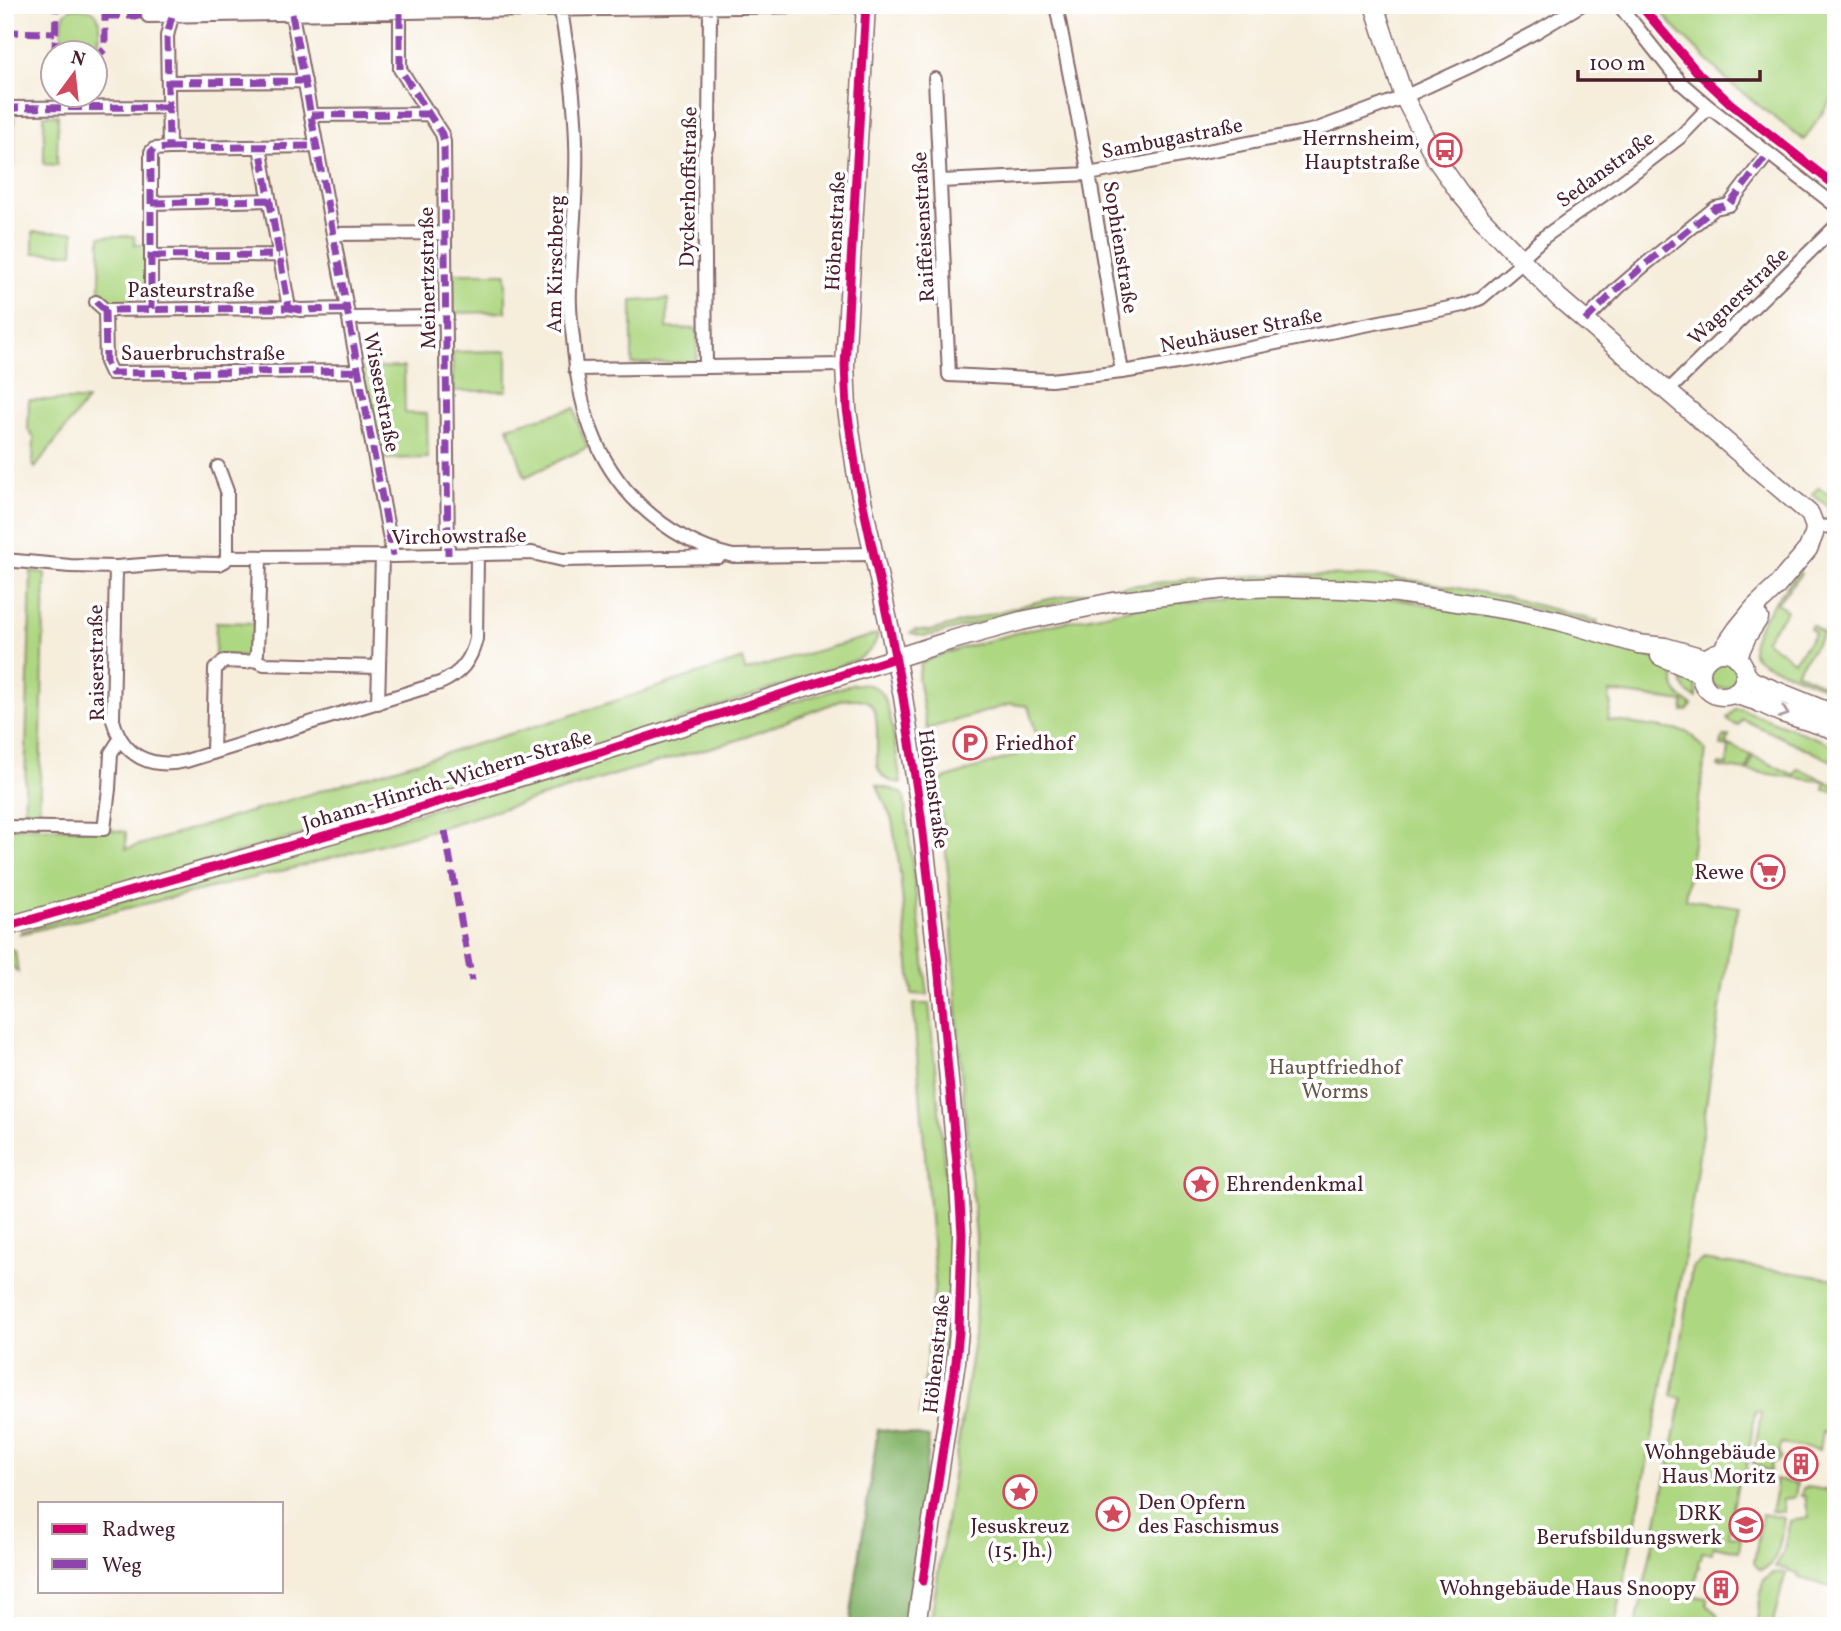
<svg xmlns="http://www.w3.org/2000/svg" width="1841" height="1631" viewBox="0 0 1841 1631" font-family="Vollkorn,serif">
	<rect width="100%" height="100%" fill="#fff"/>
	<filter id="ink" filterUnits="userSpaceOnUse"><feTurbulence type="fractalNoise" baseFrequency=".0143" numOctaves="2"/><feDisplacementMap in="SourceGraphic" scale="14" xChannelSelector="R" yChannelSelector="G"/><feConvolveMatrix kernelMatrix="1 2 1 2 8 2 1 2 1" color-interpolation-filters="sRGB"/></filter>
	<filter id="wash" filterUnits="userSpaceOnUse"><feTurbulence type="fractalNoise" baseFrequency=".00686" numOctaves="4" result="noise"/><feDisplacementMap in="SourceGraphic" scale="28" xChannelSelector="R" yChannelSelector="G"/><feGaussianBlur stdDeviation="1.57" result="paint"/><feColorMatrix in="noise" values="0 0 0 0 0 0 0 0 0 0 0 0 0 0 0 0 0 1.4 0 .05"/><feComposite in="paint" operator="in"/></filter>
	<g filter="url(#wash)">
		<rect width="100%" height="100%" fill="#f6eddb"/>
		<path fill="#aed782" stroke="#7c7b56" stroke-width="2" d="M1656,5H1836V93L1804,140L1731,84L1675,28Z
			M71,8C84,9 99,7 99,24C99,29 100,36 99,41C96,54 68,56 63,43C61,39 62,32 62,27C62,18 63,14 71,8Z
			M8,114L14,115V164H5V128Z
			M44,115H58L57,165L44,164Z
			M33,232H74L73,253H33Z
			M100,236H134L135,245H147V287L131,303L106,304L100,298Z
			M451,273H506V312L452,313Z
			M668,299L667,328L697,329V357L693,362L632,364V301Z
			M507,351V391H453L452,352Z
			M404,367L405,413L427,414L428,458L379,459L362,368Z
			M29,400H87L35,468L33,464L34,438L28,430Z
			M575,408L580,430L588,447L525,477L508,427Z
			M1819,487L1836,501V513L1812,494Z
			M31,571L45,573L39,825L24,824Z
			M1799,571L1801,574L1777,603L1787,611L1765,640L1794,661L1815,633L1810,628L1812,625L1823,634L1796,672L1836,690V692L1766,664C1761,661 1755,659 1753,653C1746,634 1786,587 1799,571Z
			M1277,575L1376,576L1425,582L1506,597L1598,621L1596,624L1516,605L1169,587L1063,602L1026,610L933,635L923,636L911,633L914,630L930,631C974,619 1019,605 1064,596C1135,583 1206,577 1277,575Z
			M1264,594L1388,598L1540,623L1639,652L1676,667C1671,688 1674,693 1692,705L1688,710L1683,711L1684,702L1610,692L1609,702L1611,703L1608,720L1688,732L1706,751L1685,899L1740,907L1732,926L1685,1251L1661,1394L1615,1626H930L975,1333L976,1282V1237L960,1059L949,884L944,832L935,782L1040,747L1028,706L1011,704L927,729L918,678L921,664L930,659L958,649L1031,629L1149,605L1207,599L1218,600Z
			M216,622L254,623V651L247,657L215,656Z
			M878,634C875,648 868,653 856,660L653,729L331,826L5,920V827L104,829L126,832V849L566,717L743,659L745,671Z
			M1708 673a15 15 0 1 1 30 0a15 15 0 1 1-30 0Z
			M1682,670C1693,679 1699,684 1696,698C1683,691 1681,684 1682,670Z
			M854,684C863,684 873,684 880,691C892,704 897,764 901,783C888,782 881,778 877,765C877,754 877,742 877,730C876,703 870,696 842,700L738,740L651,764L429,831L294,868L20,934L21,931Z
			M1735,709H1741L1836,746V763L1742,719L1738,726L1731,723L1727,718Z
			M1725,736H1729L1726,744L1751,755L1746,771L1718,767L1719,764L1727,765L1729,747L1721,746L1723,738Z
			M1753,756L1794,775L1798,768L1836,786V791L1824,790L1825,782L1748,771Z
			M877,785C885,789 898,789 904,795L928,995L912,994L899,864L892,820Z
			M5,947L15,951L18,972L9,964H5Z
			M913,1004H929L946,1182L950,1267L949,1306L935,1419L919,1417L926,1368L935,1281Z
			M1702,1260L1836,1279V1434L1822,1432L1819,1450L1781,1444L1779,1456L1781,1457L1778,1461L1772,1462L1770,1472L1754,1464L1753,1463L1761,1412L1755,1411L1745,1479L1739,1478L1730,1523L1729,1536L1741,1537L1739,1551L1713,1546L1712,1553L1702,1552L1701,1559H1699L1698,1566L1699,1567L1697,1571L1694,1596L1707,1598V1605L1717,1614L1721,1626H1636L1682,1399L1672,1396L1692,1267Z
			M1775,1480L1797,1484L1795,1497L1782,1500L1784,1512L1771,1511L1776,1490Z
			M1809,1487L1831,1491L1836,1490V1497L1834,1498C1838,1528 1835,1556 1830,1587L1798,1577V1573L1787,1570V1568L1775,1567L1783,1554L1790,1521L1809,1518L1805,1496H1801L1803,1488Z
			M1762,1514L1784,1518C1781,1535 1780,1564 1761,1570L1757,1567L1754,1563Z
			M1786,1572L1772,1626H1756L1763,1580L1772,1573Z"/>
		<path fill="#8ab870" stroke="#6a6c4e" stroke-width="2" d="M878,1429L929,1437L908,1611L906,1626H849Z"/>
	</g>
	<g filter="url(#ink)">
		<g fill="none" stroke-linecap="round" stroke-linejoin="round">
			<defs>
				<path id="street" d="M1056,5L1089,174L1122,372
					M1619,5L1681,83L1709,107L1836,206
					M561,10C568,54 575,97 576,142C578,191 571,241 570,290C569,306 571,323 573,338C578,403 593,460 641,506C668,531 697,548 733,556L873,554
					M400,13V69L442,134L444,142L448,555
					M292,14L393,556
					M148,16L866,5
					M935,79L949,375L1051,380L1122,372L1177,363L1464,305L1481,298L1523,262
					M168,82L305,81
					M5,108L168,107
					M311,115L430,114
					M169,148L316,146
					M941,181L1089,174L1315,130L1404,97L1473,65L1536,32L1581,5
					M152,203L269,200
					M333,234L445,233
					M152,256L279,255
					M1520,259L1544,237L1620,183L1679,138L1709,107
					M96,302L105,310L289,308L260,147
					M289,308L300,310L347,309
					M151,309V152L154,149L169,148L167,36L172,16
					M105,310L106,362L111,373L359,371
					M349,318L447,317
					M1585,321L1618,288L1647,263L1715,208L1729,205L1768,154
					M706,367L704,154L709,136L710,7
					M575,369L845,365
					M1667,392L1836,226
					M218,467L227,491V557
					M1815,527L1836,526
					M5,560L70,566L116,567L169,563L219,564L225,561L227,557L393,556L532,553L563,560L719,557
					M116,567L113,720C123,757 151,769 186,761L440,683C460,674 471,661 476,639L477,555
					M255,660L264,664L379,667
					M378,703L382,556
					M213,753L215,669L224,661L246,662L255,660L257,653L260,558
					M5,827L104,829L109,789L111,753L120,739"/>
				<path id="secondary" d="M866,5L845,365L847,409L857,477L890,630L903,697L921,816L938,964L959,1185L962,1234L959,1331L956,1362L916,1626
					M1374,5L1404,97L1436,159L1459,192L1481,218L1559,298L1810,514L1815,527L1814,534L1808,549L1776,587L1755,607L1737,629L1721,652
					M1701 674a22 22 0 1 1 44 0a22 22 0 1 1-44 0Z
					M1660,656L1701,674
					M1737,658L1747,636L1759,618
					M1745,672L1750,679L1757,683L1836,715
					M1733,694L1756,701L1782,713L1836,730
					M5,927L369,823L601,752L952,640L1021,621L1113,602L1223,589L1279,587L1342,589L1398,593L1510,610L1559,621L1638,644L1665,647L1707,659"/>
			</defs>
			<use href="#street" stroke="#866769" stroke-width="16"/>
			<use href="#secondary" stroke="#866769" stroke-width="21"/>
			<use href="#street" stroke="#fff" stroke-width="12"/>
			<use href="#secondary" stroke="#fff" stroke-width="18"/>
			<path stroke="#8e44ad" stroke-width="7" stroke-dasharray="14 7" stroke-linecap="butt" d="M400,13V69L442,134L444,142L448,555
				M292,14L393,556
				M106,16H148
				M5,32L55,33
				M58,52L55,51L56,10L61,5
				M94,59L105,49V10L100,5
				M168,82L305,81
				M5,108L168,107
				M311,115L430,114
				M169,148L316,146
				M152,203L269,200
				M152,256L279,255
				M96,302L105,310L289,308L260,147
				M289,308L300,310L347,309
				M151,309V152L154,149L169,148L167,36L172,16
				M105,310L106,362L111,373L359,371
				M1585,321L1618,288L1647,263L1715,208L1729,205L1768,154
				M445,831L472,981"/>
			<defs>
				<path id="cycleway" d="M866,5L845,365L847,409L857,477L890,630L903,697L921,816L938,964L959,1185L962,1234L959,1331L956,1362L923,1581
					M1640,5L1699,74L1731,104L1836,186
					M5,927L369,823L601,752L895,658"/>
			</defs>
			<use href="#cycleway" stroke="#fff" stroke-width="13"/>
			<use href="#cycleway" stroke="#d6006c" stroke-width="9"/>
		</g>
		<defs><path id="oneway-chevron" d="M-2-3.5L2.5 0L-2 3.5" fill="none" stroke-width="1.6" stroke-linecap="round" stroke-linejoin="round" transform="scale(1.75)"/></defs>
		<use stroke="#ae9aa0" href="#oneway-chevron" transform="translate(1784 713) rotate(20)"/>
	</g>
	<defs>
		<symbol id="bus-ring" viewBox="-11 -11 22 22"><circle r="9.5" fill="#fff" stroke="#d1495b" stroke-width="1.5"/><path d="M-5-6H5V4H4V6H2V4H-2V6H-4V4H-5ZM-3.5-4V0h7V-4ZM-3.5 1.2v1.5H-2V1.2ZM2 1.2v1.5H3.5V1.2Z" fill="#d1495b"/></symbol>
		<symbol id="parking-ring" viewBox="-11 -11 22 22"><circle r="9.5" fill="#fff" stroke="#d1495b" stroke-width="1.5"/><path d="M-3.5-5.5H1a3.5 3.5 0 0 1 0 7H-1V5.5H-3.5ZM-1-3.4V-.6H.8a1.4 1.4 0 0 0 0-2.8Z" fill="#d1495b"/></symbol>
		<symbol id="supermarket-ring" viewBox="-11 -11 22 22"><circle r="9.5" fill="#fff" stroke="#d1495b" stroke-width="1.5"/><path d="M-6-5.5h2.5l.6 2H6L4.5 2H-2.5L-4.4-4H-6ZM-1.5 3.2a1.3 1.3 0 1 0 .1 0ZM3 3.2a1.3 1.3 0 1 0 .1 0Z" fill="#d1495b"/></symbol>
		<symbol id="sight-ring" viewBox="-11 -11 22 22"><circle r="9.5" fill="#fff" stroke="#d1495b" stroke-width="1.5"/><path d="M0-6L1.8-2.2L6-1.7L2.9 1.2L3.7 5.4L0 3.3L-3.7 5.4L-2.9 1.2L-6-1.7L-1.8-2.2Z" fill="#d1495b"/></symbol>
		<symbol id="building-ring" viewBox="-11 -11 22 22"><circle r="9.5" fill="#fff" stroke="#d1495b" stroke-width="1.5"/><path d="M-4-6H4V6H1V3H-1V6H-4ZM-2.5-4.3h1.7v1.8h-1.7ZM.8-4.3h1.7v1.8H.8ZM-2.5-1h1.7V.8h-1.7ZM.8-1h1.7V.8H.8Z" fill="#d1495b"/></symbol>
		<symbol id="school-ring" viewBox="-11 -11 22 22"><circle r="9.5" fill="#fff" stroke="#d1495b" stroke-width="1.5"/><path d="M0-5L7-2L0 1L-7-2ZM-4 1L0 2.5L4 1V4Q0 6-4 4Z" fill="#d1495b"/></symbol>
	</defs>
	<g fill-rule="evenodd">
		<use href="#bus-ring" x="1426" y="131" width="38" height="38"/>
		<use href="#parking-ring" x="951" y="724" width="38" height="38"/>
		<use href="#supermarket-ring" x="1749" y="853" width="38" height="38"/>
		<use href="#sight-ring" x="1182" y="1165" width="38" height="38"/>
		<use href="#building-ring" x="1782" y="1445" width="38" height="38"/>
		<use href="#sight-ring" x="1001" y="1473" width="38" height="38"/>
		<use href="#sight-ring" x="1094" y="1495" width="38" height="38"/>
		<use href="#school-ring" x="1727" y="1506" width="38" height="38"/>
		<use href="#building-ring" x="1702" y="1569" width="38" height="38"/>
	</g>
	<g text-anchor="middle" stroke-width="7" stroke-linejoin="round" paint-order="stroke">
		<g font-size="21" fill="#4a1f2b" stroke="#fff">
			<text transform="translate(1172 138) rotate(-11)" y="7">Sambugastraße</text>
			<text transform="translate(1605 169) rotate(-36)" y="7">Sedanstraße</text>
			<text transform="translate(688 187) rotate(-89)" y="7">Dyckerhoffstraße</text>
			<text transform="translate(923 227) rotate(-93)" y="7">Raiffeisenstraße</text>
			<text transform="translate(835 231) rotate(-87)" y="7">Höhenstraße</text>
			<text transform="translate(1121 247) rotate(81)" y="7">Sophienstraße</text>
			<text transform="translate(555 264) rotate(-89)" y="7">Am Kirschberg</text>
			<text transform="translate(427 278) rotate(-91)" y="7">Meinertzstraße</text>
			<text x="191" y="297">Pasteurstraße</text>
			<text transform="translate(1738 296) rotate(-44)" y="7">Wagnerstraße</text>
			<text transform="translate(1241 330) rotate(-11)" y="7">Neuhäuser Straße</text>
			<text x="203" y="360">Sauerbruchstraße</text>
			<text transform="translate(382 392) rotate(79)" y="7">Wisserstraße</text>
			<text transform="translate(459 536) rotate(-1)" y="7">Virchowstraße</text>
			<text transform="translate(96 663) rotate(-91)" y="7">Raiserstraße</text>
			<text transform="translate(447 780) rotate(-17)" y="7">Johann-Hinrich-Wichern-Straße</text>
			<text transform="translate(934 789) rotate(82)" y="7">Höhenstraße</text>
			<text transform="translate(936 1354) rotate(-84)" y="7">Höhenstraße</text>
		</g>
		<g font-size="21" fill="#4a1f2b" stroke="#fff" text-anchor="end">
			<text x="1420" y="145">Herrnsheim,<tspan x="1420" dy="24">Hauptstraße</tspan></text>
			<text x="995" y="750" text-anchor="start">Friedhof</text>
			<text x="1744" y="879">Rewe</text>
			<text x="1226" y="1191" text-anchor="start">Ehrendenkmal</text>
			<text x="1776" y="1459">Wohngebäude<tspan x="1776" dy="24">Haus Moritz</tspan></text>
			<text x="1138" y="1509" text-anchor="start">Den Opfern<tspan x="1138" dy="24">des Faschismus</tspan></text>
			<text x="1722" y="1520">DRK<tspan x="1722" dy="24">Berufsbildungswerk</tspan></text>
			<text x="1020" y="1533" text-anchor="middle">Jesuskreuz<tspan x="1020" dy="24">(15. Jh.)</tspan></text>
			<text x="1696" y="1595">Wohngebäude Haus Snoopy</text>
		</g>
		<g font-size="21" fill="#685645" stroke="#fff">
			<text x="1335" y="1074">Hauptfriedhof<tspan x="1335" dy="24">Worms</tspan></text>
		</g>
	</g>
	<rect width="1841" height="1631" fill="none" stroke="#fff" stroke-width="28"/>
	<rect x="38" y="1502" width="245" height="91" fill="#ffffff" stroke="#b7a5aa" stroke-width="2"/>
	<rect x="52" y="1524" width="35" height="10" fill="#d6006c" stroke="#b7a5aa" stroke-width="2"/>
	<text x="102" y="1536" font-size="21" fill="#4a1f2b">Radweg</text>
	<rect x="52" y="1559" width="35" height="10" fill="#8e44ad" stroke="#b7a5aa" stroke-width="2"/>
	<text x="102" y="1572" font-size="21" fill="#4a1f2b">Weg</text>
	<g transform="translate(74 74) rotate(15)"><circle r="33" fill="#ffffff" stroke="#b7a5aa" stroke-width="2"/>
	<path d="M0-5L12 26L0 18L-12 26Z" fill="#d1495b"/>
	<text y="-10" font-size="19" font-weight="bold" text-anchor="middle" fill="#4a1f2b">N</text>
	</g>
	<path d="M1578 70v10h182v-10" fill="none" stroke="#4a1f2b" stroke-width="3.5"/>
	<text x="1589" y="70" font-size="21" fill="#4a1f2b" stroke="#ffffff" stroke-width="5" paint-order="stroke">100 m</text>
</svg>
